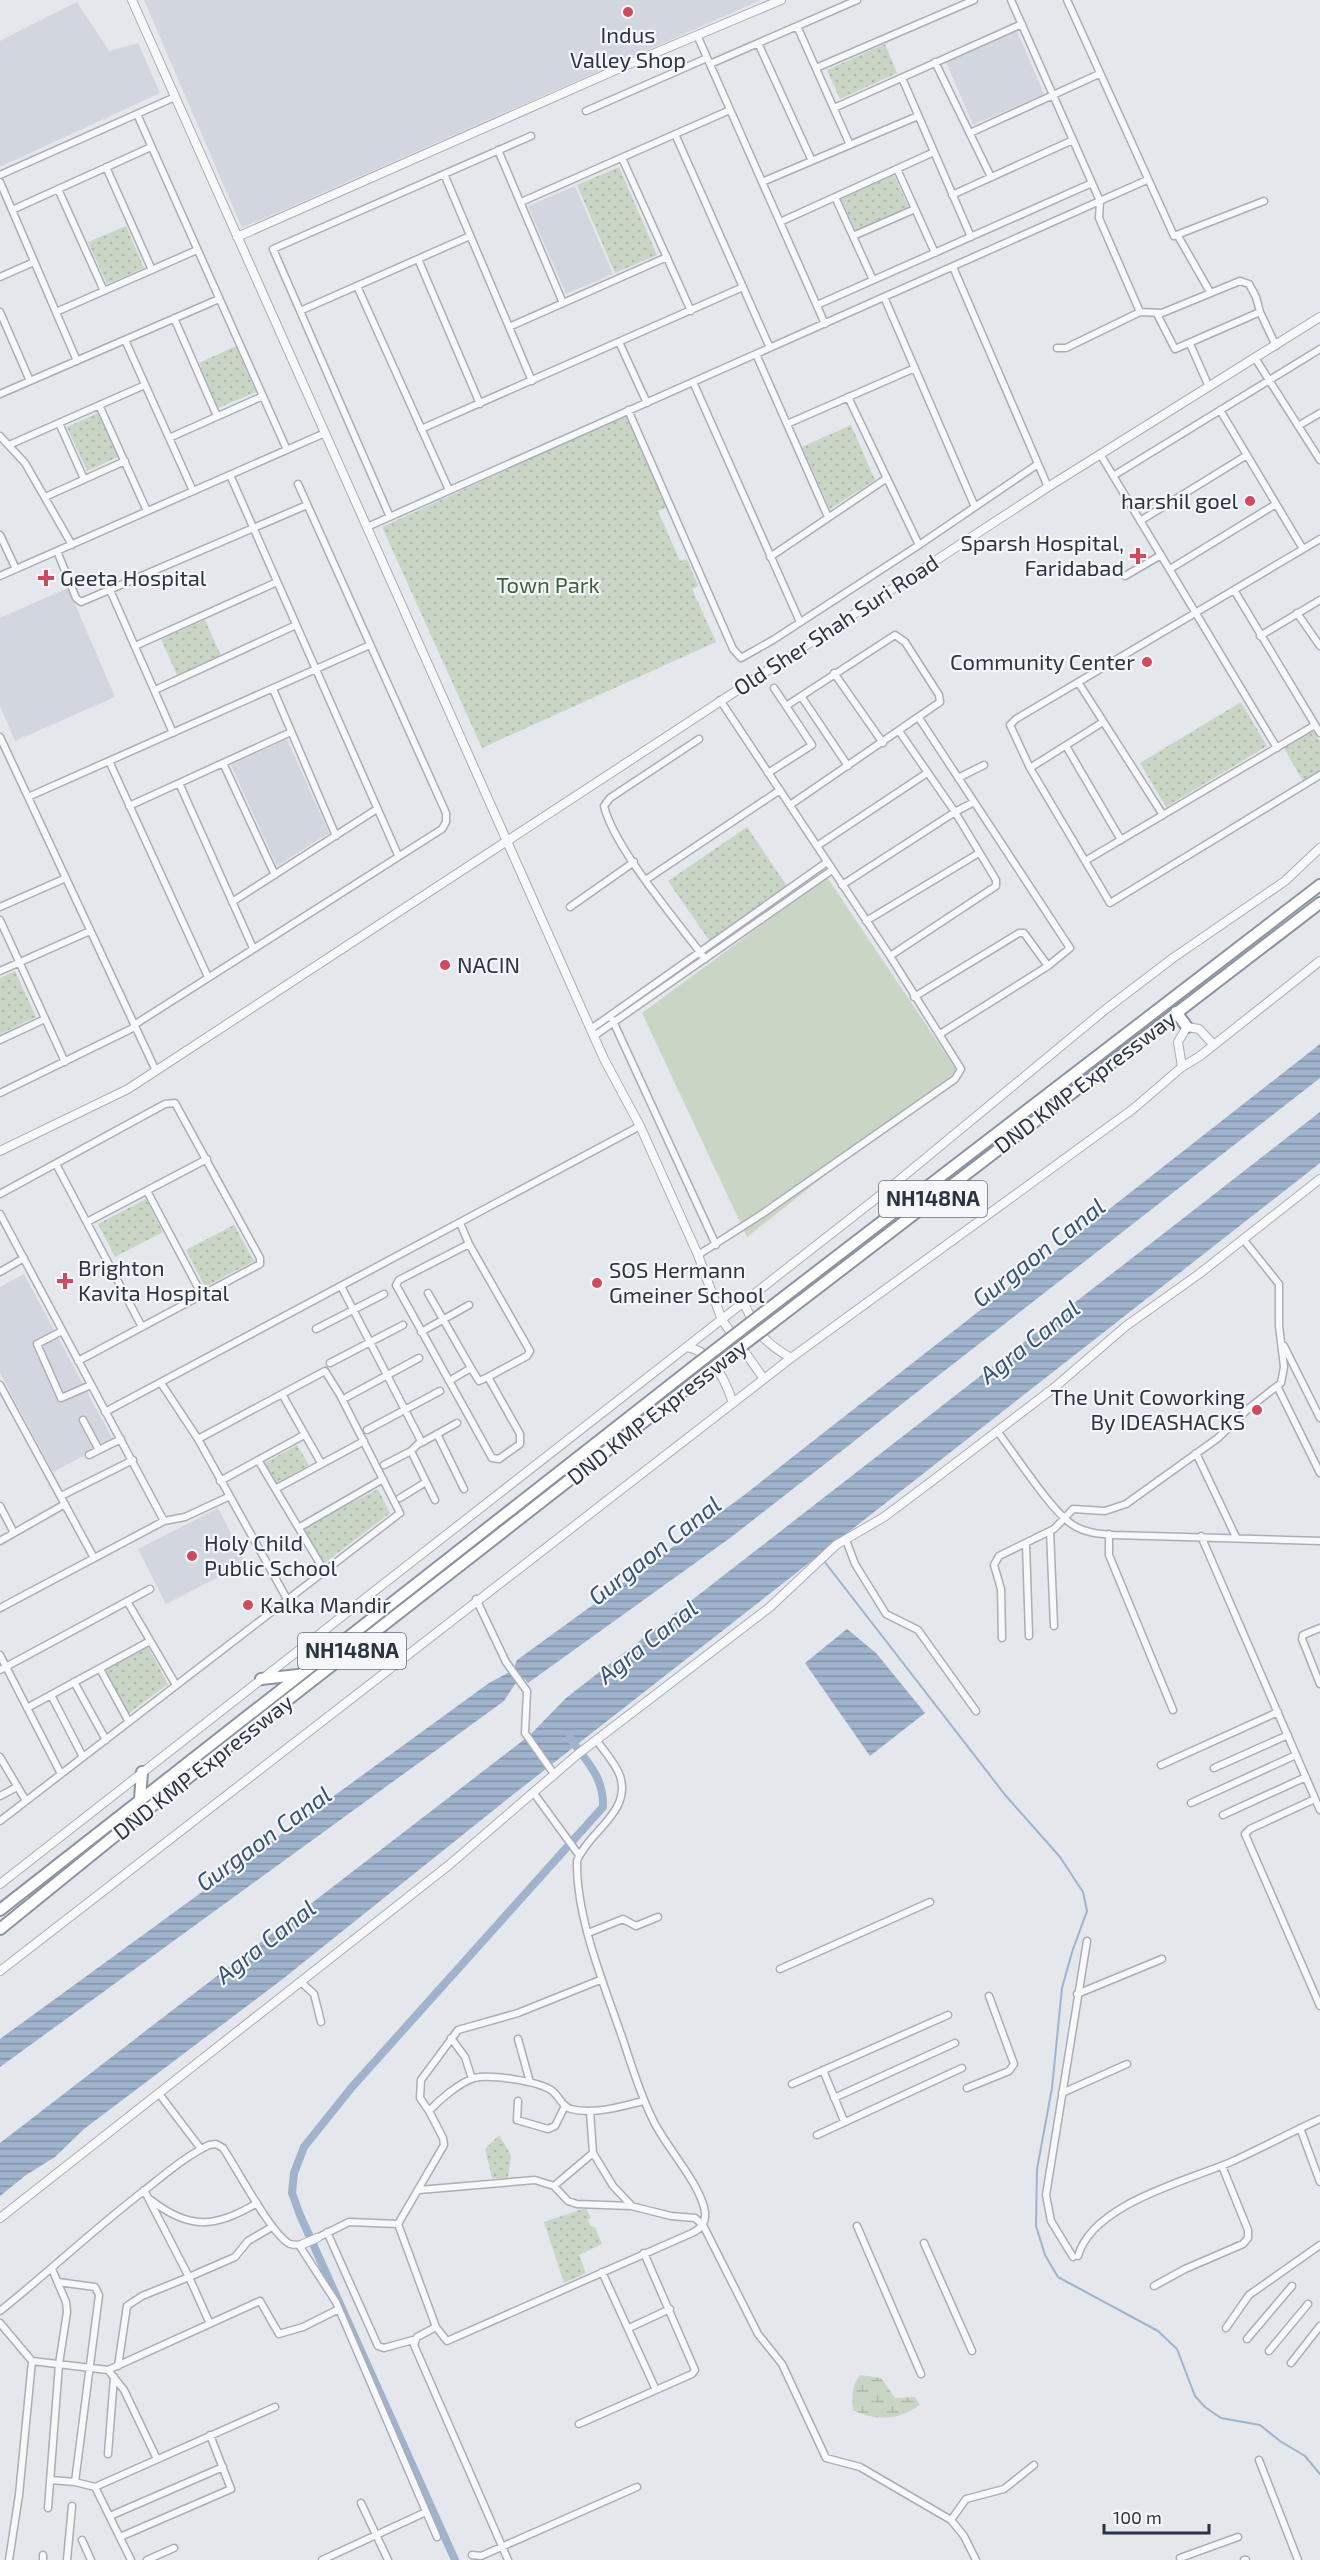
<svg xmlns="http://www.w3.org/2000/svg" width="1320" height="2560" viewBox="0 0 1320 2560" font-family="'Exo 2',sans-serif">
	<defs>
		<pattern id="wetland-marsh" width="20" height="14" patternUnits="userSpaceOnUse" patternTransform="scale(1.5)"><rect width="20" height="14" fill="#c9d6c5"/><path d="M1 5h8M5 5V1M11 12h8M15 12V8" fill="none" stroke="#adb8ab"/></pattern>
		<pattern id="park-dots" width="8" height="8" patternUnits="userSpaceOnUse" patternTransform="scale(1.5)"><rect width="8" height="8" fill="#c9d6c5"/><path d="M2 2h.1M6 6h.1" fill="none" stroke="#adb8ab" stroke-width="1.8" stroke-linecap="round"/></pattern>
		<pattern id="water-rules" width="6" height="5" patternUnits="userSpaceOnUse" patternTransform="scale(1.5)"><rect width="6" height="5" fill="#9fb4cc"/><path d="M0 2.5h6" fill="none" stroke="#8293a7"/></pattern>
	</defs>
	<rect width="100%" height="100%" fill="#e4e7ec"/>
	<path fill="#d2d6de" d="M144,0H761L242,228Z
		M77,2L109,51L138,43L160,93L0,167V41Z
		M1017,31L1044,94L973,125L946,62Z
		M575,186L613,274L566,294L528,206Z
		M68,588L115,697L15,741L0,706V618Z
		M287,739L329,833L277,866L231,765Z
		M24,1274L113,1440L53,1472L0,1373V1287Z
		M218,1508L246,1563L166,1604L138,1549Z"/>
	<path fill="url(#wetland-marsh)" d="M860,2375L881,2378L895,2398L915,2397L920,2405C899,2420 876,2422 853,2410C852,2397 851,2386 860,2375Z"/>
	<path fill="url(#park-dots)" d="M885,44L897,73L840,99L827,70Z
		M619,167L657,255L615,273L577,185Z
		M894,175L909,208L856,232L841,199Z
		M126,226L144,268L107,284L88,242Z
		M236,346L256,392L218,408L199,363Z
		M98,413L118,457L87,471L67,427Z
		M628,414L667,507L658,511L680,561L687,559L698,586L692,589L716,642L482,748L382,527Z
		M851,425L875,480L830,509L802,447Z
		M205,620L221,656L177,675L161,639Z
		M1241,702L1267,746L1166,807L1140,763Z
		M1314,731L1320,741V771L1303,781L1284,748Z
		M747,827L787,886L709,940L668,881Z
		M15,971L36,1017L0,1034V978Z
		M146,1199L163,1232L115,1257L98,1224Z
		M234,1225L254,1261L205,1287L186,1250Z
		M297,1445L309,1465L277,1483L265,1463Z
		M378,1489L390,1513L323,1564L303,1528Z
		M148,1647L168,1684L128,1714L105,1670Z
		M499,2135L511,2155L508,2179L492,2178L485,2149Z
		M586,2208L591,2218L588,2220L591,2226L595,2227L602,2244L579,2255L586,2273L564,2283L544,2222Z"/>
	<path fill="#c9d6c5" d="M827,877L957,1071L747,1237L642,1013Z"/>
	<path fill="url(#water-rules)" d="M1320,1044V1078L730,1538L528,1683L524,1678L515,1684L504,1701L0,2067V2039L489,1683L513,1670L517,1660L743,1496Z
		M1320,1112V1163L510,1797L284,1978L84,2129L55,2157L26,2175L0,2196V2143L530,1735L566,1698Z
		M847,1629L876,1653L925,1713L870,1756L805,1663Z"/>
	<g fill="none" stroke-linecap="round" stroke-linejoin="round">
		<path stroke="#9fb4cc" stroke-width="2" d="M824,1561L1006,1796L1060,1857L1083,1892L1087,1911L1072,1952L1062,1988L1052,2088L1037,2169L1036,2226L1045,2255L1058,2277L1158,2331L1177,2349L1195,2396L1205,2407L1221,2418L1260,2425L1280,2441L1305,2456L1320,2474"/>
		<path stroke="#9fb4cc" stroke-width="8" d="M455,2560L300,2215L292,2193L294,2173L304,2147L352,2087L603,1807C604,1777 587,1762 570,1738"/>
		<defs>
			<path id="minor" d="M1011,0L1100,201L1099,218L1140,312
				M1067,0L1174,236L1264,201
				M797,26L850,145
				M697,35L825,324
				M758,43L812,161
				M935,62L991,177
				M710,64L857,0
				M816,68L974,0
				M902,78L971,237
				M834,108L1022,24
				M586,111L707,58
				M137,114L287,450
				M970,133L1099,74
				M675,134L770,348
				M498,150L563,303
				M622,158L691,311
				M106,167L152,270
				M897,169L935,253
				M444,174L532,381
				M0,175L175,97
				M0,182L77,361
				M762,182L918,116
				M58,189L104,291
				M952,195L1073,140
				M835,197L873,280
				M521,202L730,110
				M12,210L151,147
				M780,222L934,152
				M853,236L915,209
				M1178,236L1210,292
				M418,259L480,404
				M953,267L1048,487
				M0,277L34,262
				M357,286L449,490
				M884,297L975,507
				M817,305L1092,183
				M300,311L470,236
				M0,312L30,381
				M56,312L197,250
				M1260,312L1276,346
				M174,318L217,416
				M509,327L667,257
				M125,340L193,491
				M619,342L647,403
				M1190,344L1209,387
				M1057,348H1066L1140,312L1162,313L1240,281L1249,284L1256,297L1260,312L1175,349L1157,314
				M756,354L828,517
				M1255,358L1320,460
				M693,382L800,622
				M0,394L219,299
				M848,397L919,545
				M99,405L147,511
				M628,410L733,649L741,658L773,640L919,545L1038,464
				M1220,410L1303,549
				M59,423L84,479
				M787,424L915,368
				M1298,426L1320,413
				M421,429L743,287
				M0,436L25,463L72,545
				M169,438L263,396
				M9,445L145,385
				M1100,454L1277,748
				M230,475L398,855
				M1113,476L1320,349
				M45,497L125,461
				M390,517L273,249L531,136
				M1140,521L1247,455
				M367,527L1147,180
				M0,535L16,569
				M1320,539L1016,719L1010,725L1030,768L1110,903L1320,775
				M57,551L76,598L81,602L307,505
				M770,557L887,478
				M1170,569L1276,504
				M0,576L325,433
				M1125,576L1161,555
				M110,590L173,733
				M1234,590L1320,733
				M1297,613L1320,646
				M1260,636L1320,600
				M135,646L277,582
				M834,673L883,743
				M1078,682L1163,815
				M273,689L336,836
				M155,690L296,625
				M801,696L848,766
				M786,706L895,635L905,642L939,695L940,702L790,805
				M919,718L1070,948L1048,966L940,1034
				M899,731L955,812L974,802
				M0,737L156,1071
				M699,739L610,798L604,806C614,848 678,922 705,959
				M1066,746L1121,840
				M109,761L208,977
				M223,763L275,875
				M1030,768L1103,722
				M768,773L812,745L774,688
				M958,778L984,765
				M179,783L253,948
				M28,797L370,645
				M129,806L291,732
				M817,846L927,773
				M1085,861L1315,725
				M647,879L780,790
				M842,885L955,812L996,880V886L890,956
				M232,902L377,809
				M0,907L66,878
				M570,907L634,862
				M0,920L65,1062
				M866,921L979,853
				M0,971L90,931
				M914,997L1019,933H1024L1048,966
				M612,1019L716,1245
				M134,1025L442,829L446,822V813L298,484
				M591,1029L827,862
				M594,1036L832,870
				M0,1040L45,1019
				M0,1093L135,1027
				M56,1164L142,1327
				M147,1191L202,1295
				M0,1194L165,1104L175,1103L260,1258V1264L78,1361
				M0,1214L164,1521
				M87,1222L207,1159
				M460,1223L469,1244
				M698,1255L762,1214L955,1079L961,1069L890,956L720,700
				M0,1272L24,1258
				M342,1288L421,1441L411,1451L384,1465
				M428,1293L471,1368
				M316,1329L384,1294
				M62,1331L37,1344L61,1398L91,1385
				M421,1332L469,1305
				M1284,1346L1320,1418
				M330,1363L403,1325
				M449,1381L471,1368L479,1381L488,1377L520,1434V1444L499,1459L492,1458L396,1285L399,1280L469,1244L530,1351L527,1356L488,1377
				M161,1383L198,1439L287,1599
				M0,1385L94,1558
				M1278,1388L1320,1473
				M282,1394L321,1463
				M347,1397L419,1358
				M105,1412L640,1126
				M83,1420L99,1450
				M367,1430L440,1391
				M997,1431C1015,1454 1051,1511 1073,1525C1085,1533 1100,1534 1114,1535L1320,1541
				M437,1434L464,1489
				M421,1443L457,1423
				M411,1451L435,1500
				M1196,1453L1236,1537
				M89,1455L121,1439
				M258,1460L325,1572
				M220,1481L304,1435
				M277,1488L364,1441
				M61,1496L133,1460
				M400,1498L426,1482
				M0,1506L14,1533
				M300,1527L383,1479
				M1050,1531L1054,1626
				M1109,1534V1555L1173,1710
				M1201,1536L1320,1810
				M846,1540L855,1564L886,1614L918,1630L976,1711
				M0,1541L65,1504
				M1026,1543L1029,1636
				M476,1599L506,1662L527,1691L525,1733L554,1774
				M127,1601L176,1685
				M0,1608L164,1521L185,1517L228,1497
				M1320,1628L1303,1635L1302,1639L1320,1684
				M1002,1638L1001,1589L994,1565L999,1556L1054,1529L1073,1509L1105,1511L1126,1504L1218,1438L1249,1408L1281,1383L1284,1367L1279,1326V1284L1243,1239
				M0,1655L61,1774
				M100,1669L129,1722
				M0,1670L150,1589
				M74,1682L106,1740
				M51,1695L83,1757
				M27,1708L150,1641
				M0,1757L26,1801
				M1161,1765L1278,1712
				M1214,1768L1288,1735
				M533,1792L579,1855
				M0,1796L17,1787
				M1315,1799L1250,1829L1245,1834L1320,2006
				M1191,1803L1296,1755
				M1223,1815L1306,1777
				M0,1821L400,1513L340,1395L325,1371L198,1439
				M588,1933L623,1919L636,1926L658,1917
				M780,1969L930,1902
				M302,1983L314,1994L321,2022
				M1077,1994L1162,1959
				M451,2038L465,2057L472,2079
				M518,2039L530,2082
				M823,2070L844,2121
				M792,2084L948,2015
				M967,2088L1009,2071L1014,2064L989,1996
				M1062,2093L1127,2064
				M160,2095L201,2149
				M834,2098L955,2043
				M518,2101L517,2120L548,2129L555,2126L565,2106
				M429,2111L420,2098L421,2080L458,2030L518,2013L600,1980
				M1300,2128L1320,2182
				M817,2135L962,2068
				M593,2153L613,2186L631,2205
				M554,2186L593,2153L590,2111
				M419,2190L535,2180L554,2186L568,2201L577,2204L631,2206L671,2216L695,2218L703,2225L758,2334L782,2364L826,2458L860,2467L951,2520L964,2536L976,2560
				M151,2200C189,2230 216,2228 257,2203
				M398,2224L444,2145L443,2138L429,2111C439,2100 459,2083 474,2078C490,2074 537,2081 551,2090C559,2095 561,2106 571,2109C595,2115 621,2106 644,2101
				M857,2226L921,2374
				M327,2232L378,2346L384,2348L413,2340
				M317,2238L349,2222L398,2224L436,2327L447,2341L692,2233C701,2229 706,2222 705,2212C701,2184 665,2146 653,2120C639,2092 631,2063 621,2034C603,1982 576,1917 577,1861C588,1832 632,1812 620,1776C616,1764 604,1751 597,1741
				M924,2243L972,2351
				M299,2245L336,2302L437,2537
				M1078,2256C1093,2203 1188,2181 1233,2161C1262,2148 1291,2132 1320,2119
				M1073,2257L1051,2221L1046,2195L1087,1941
				M602,2272L656,2390
				M58,2282L95,2287L99,2295L75,2482
				M1154,2286L1185,2269L1243,2244L1248,2238V2230L1222,2166
				M0,2311C49,2272 95,2228 145,2190C165,2174 186,2156 209,2145L216,2144L223,2148C236,2167 272,2236 290,2244C294,2245 299,2245 303,2244
				M0,2323L32,2361L108,2370L260,2301L279,2334L303,2327L339,2309
				M210,2324L189,2277L235,2257L248,2241L272,2227
				M436,2327L417,2337L414,2345L508,2560
				M629,2328L670,2309
				M1226,2328L1249,2295L1320,2245
				M1247,2339L1292,2286
				M1269,2351L1308,2304
				M1291,2363L1320,2326
				M118,2366L127,2306L142,2296L189,2277L144,2190
				M108,2370L124,2390L157,2459
				M579,2424L692,2374L695,2370L644,2253
				M108,2454L114,2377
				M1259,2460L1298,2560
				M50,2480L75,2482L95,2487L131,2560
				M95,2487L275,2407
				M361,2503L388,2560
				M48,2508L59,2364L67,2312L66,2302L52,2269
				M110,2516L223,2467
				M951,2520L966,2499L1004,2489L1034,2465
				M120,2537L231,2489L210,2435
				M82,2540L91,2560
				M472,2555L481,2556L637,2487
				M1180,2558L1238,2537
				M9,2560L19,2495L32,2361
				M43,2560V2555
				M67,2560L72,2506
				M147,2560L174,2548
				M322,2560L426,2512
				M1244,2560H1246"/>
			<path id="tertiary" d="M132,0L604,1059L640,1126L698,1255L722,1320L764,1379
				M237,237L636,61L781,0
				M1182,1067L1178,1042L1187,1027L1199,1029L1214,1045
				M0,1151L128,1089L1048,487L1320,317
				M744,1303C757,1332 763,1342 791,1358
				M687,1347C713,1351 726,1382 733,1403
				M0,1884L887,1190L1106,1009L1173,958L1285,881L1320,848
				M0,1971L791,1358L1133,1109L1182,1067L1200,1056L1320,961
				M0,2218L449,1865L578,1754L770,1607L836,1545L884,1517L932,1481L1055,1387L1126,1326L1199,1274L1320,1179
				M303,2244L317,2238"/>
			<path id="trunk" d="M1176,1012L1187,1027
				M763,1313L1320,885
				M772,1323L1320,903
				M261,1679L298,1675
				M140,1799L142,1772
				M0,1910L697,1364
				M0,1929L148,1809L705,1374"/>
		</defs>
		<use href="#minor" stroke="#a9aeb7" stroke-width="9"/>
		<use href="#tertiary" stroke="#a9aeb7" stroke-width="10"/>
		<use href="#trunk" stroke="#8b94a3" stroke-width="14"/>
		<use href="#minor" stroke="#f7f8fa" stroke-width="6"/>
		<use href="#tertiary" stroke="#f7f8fa" stroke-width="8"/>
		<use href="#trunk" stroke="#fff" stroke-width="10"/>
		<defs>
			<path id="trunk-bridge" d="M697,1364L763,1313
				M705,1374L772,1323"/>
		</defs>
		<use href="#trunk-bridge" stroke="#8b94a3" stroke-width="14" stroke-linecap="butt"/>
		<use href="#trunk-bridge" stroke="#fff" stroke-width="10"/>
	</g>
	<g fill="#d1495b" stroke="#f4f6f9" stroke-width="2">
		<circle cx="628" cy="12" r="6"/>
		<circle cx="1250" cy="501" r="6"/>
		<path d="M1135 547h6v6h6v6h-6v6h-6v-6h-6v-6h6z"/>
		<path d="M43 569h6v6h6v6h-6v6h-6v-6h-6v-6h6z"/>
		<circle cx="1147" cy="662" r="6"/>
		<circle cx="445" cy="965" r="6"/>
		<path d="M62 1272h6v6h6v6h-6v6h-6v-6h-6v-6h6z"/>
		<circle cx="597" cy="1283" r="6"/>
		<circle cx="1257" cy="1410" r="6"/>
		<circle cx="192" cy="1556" r="6"/>
		<circle cx="248" cy="1605" r="6"/>
	</g>
	<g text-anchor="middle" stroke-width="4.5" stroke-linejoin="round" paint-order="stroke">
		<g fill="#f4f6f9" stroke="#676e7b" stroke-width="1.5">
			<rect x="879" y="1181" width="108" height="36" rx="4.5"/>
			<rect x="298" y="1633" width="108" height="36" rx="4.5"/>
		</g>
		<g font-size="21" font-weight="bold" fill="#2b3445">
			<text x="933" y="1206">NH148NA</text>
			<text x="352" y="1658">NH148NA</text>
		</g>
		<g font-size="22" fill="#2b3445" stroke="#f4f6f9" text-anchor="start">
			<text x="628" y="43" text-anchor="middle">Indus<tspan x="628" dy="25">Valley Shop</tspan></text>
			<text x="1238" y="509" text-anchor="end">harshil goel</text>
			<text x="1124" y="551" text-anchor="end">Sparsh Hospital,<tspan x="1124" dy="25">Faridabad</tspan></text>
			<text x="60" y="586">Geeta Hospital</text>
			<text x="1135" y="670" text-anchor="end">Community Center</text>
			<text x="457" y="973">NACIN</text>
			<text x="78" y="1276">Brighton<tspan x="78" dy="25">Kavita Hospital</tspan></text>
			<text x="609" y="1278">SOS Hermann<tspan x="609" dy="25">Gmeiner School</tspan></text>
			<text x="1245" y="1405" text-anchor="end">The Unit Coworking<tspan x="1245" dy="25">By IDEASHACKS</tspan></text>
			<text x="204" y="1551">Holy Child<tspan x="204" dy="25">Public School</tspan></text>
			<text x="260" y="1613">Kalka Mandir</text>
		</g>
		<g font-size="22" fill="#3f6138" stroke="#f4f6f9">
			<text x="548" y="593">Town Park</text>
		</g>
		<g font-size="22" fill="#2b3445" stroke="#f4f6f9">
			<text transform="translate(836 625) rotate(-33)" y="8">Old Sher Shah Suri Road</text>
			<text transform="translate(1085 1082) rotate(-37)" y="8">DND KMP Expressway</text>
			<text transform="translate(657 1412) rotate(-38)" y="8">DND KMP Expressway</text>
			<text transform="translate(203 1767) rotate(-38)" y="8">DND KMP Expressway</text>
		</g>
		<g font-size="24" font-style="italic" fill="#34527a" stroke="#f4f6f9">
			<text transform="translate(1039 1253) rotate(-38)" y="8">Gurgaon Canal</text>
			<text transform="translate(1030 1342) rotate(-38)" y="8">Agra Canal</text>
			<text transform="translate(655 1551) rotate(-38)" y="8">Gurgaon Canal</text>
			<text transform="translate(648 1642) rotate(-38)" y="8">Agra Canal</text>
			<text transform="translate(264 1839) rotate(-36)" y="8">Gurgaon Canal</text>
			<text transform="translate(266 1942) rotate(-38)" y="8">Agra Canal</text>
		</g>
	</g>
	<path d="M1104 2524v9h105v-9" fill="none" stroke="#2b3445" stroke-width="3"/>
	<text x="1113" y="2524" font-size="18" fill="#2b3445" stroke="#f4f6f9" stroke-width="4.5" paint-order="stroke">100 m</text>
</svg>
